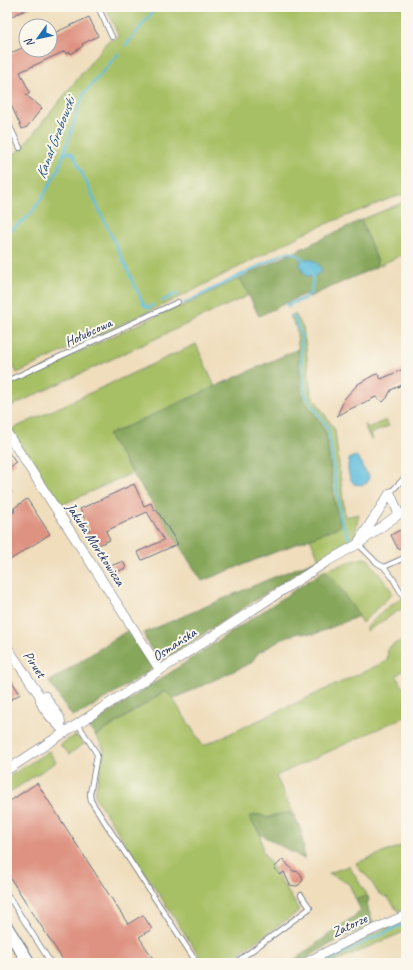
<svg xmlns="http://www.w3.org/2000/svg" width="413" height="970" viewBox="0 0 413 970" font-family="Caveat,sans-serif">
	<rect width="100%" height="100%" fill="#fbf7ec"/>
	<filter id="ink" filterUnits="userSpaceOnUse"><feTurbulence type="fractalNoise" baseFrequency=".025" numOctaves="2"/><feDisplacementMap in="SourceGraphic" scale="8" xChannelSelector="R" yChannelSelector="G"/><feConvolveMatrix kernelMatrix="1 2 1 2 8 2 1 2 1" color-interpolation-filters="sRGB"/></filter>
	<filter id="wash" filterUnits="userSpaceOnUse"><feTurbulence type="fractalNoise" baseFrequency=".012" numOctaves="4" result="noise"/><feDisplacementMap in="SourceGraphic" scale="16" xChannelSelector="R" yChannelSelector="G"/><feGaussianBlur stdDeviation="0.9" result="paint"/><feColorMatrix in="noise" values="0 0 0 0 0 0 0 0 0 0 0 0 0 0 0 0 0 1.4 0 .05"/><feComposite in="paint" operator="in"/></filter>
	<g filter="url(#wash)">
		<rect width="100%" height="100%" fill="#efddbb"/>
		<path fill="#a8c065" stroke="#627862" d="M106,7H406V194L389,199L311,230L182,296L17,373L7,352V157L20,150L108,41L119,37Z
			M406,201V253L376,267L377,260L361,220Z
			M240,278L249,295L7,408V387L33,373L152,318C162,314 172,308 183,306Z
			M295,314L303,328L306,348L311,394L335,430L345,517L359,514L355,535L352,538L319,559L310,538L340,526L335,506L326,434L322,425L302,398L297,333L296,327L290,316Z
			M196,344L215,387L108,435L132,473L59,506L10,430Z
			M386,420L389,426L370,434L372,439L371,440L364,425L365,424L368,428Z
			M362,558L368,559L391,590L392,594L362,623L335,581L325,570Z
			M402,598L406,606L367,631L365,628L388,607Z
			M406,637V668L396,676L406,691V716L276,776L295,817L289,813L276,815L267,818C259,814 257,814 249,817L260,834L263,852L298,908V912L224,963H204L95,797V792L104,749L96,736L165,691L173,699L203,746L387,661L388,648Z
			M76,736L80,739L84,744L69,754L60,745L69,739Z
			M49,751L56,762L7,794V778Z
			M406,844V908L398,911L388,898L378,893L369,878L360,870L356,863Z
			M349,866L367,895L356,900L349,884L329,873Z
			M406,920V931L331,963H314L375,933Z"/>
		<path fill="#86a65a" stroke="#506a5c" d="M361,220L377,260L376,267L309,297L308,294H305L259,316L240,278Z
			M298,349L302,398L322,425L326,434L335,506L341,526L202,581L108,435Z
			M319,559L163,660H160C154,653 145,642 144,633L267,580Z
			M325,570L335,581L359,616L315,634L300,633L288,636L258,653L251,663L173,699L165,691L96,736L90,728L91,725Z
			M128,630L152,666V669L85,711L72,716L49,682Z
			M290,813C303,823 303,844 304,859L260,834L249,817C257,814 259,814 267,818L281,814Z
			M367,895L369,899L367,905L373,924L337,940L298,963H290L361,911L356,900Z"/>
		<path fill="#5ebedc" stroke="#3c769d" d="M305,259C314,258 319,264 322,271L313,277L306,276L300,266L301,261Z
			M356,456L360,460L362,467L368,474L369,477L367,483L362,485L354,484C348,478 346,465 350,458Z"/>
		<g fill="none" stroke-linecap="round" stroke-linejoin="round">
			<path stroke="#5ebedc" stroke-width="2.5" d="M126,45L157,7
				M64,155L68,152L73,154L144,305L148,308L153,305
				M11,230L30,215L44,195L59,168L83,95L119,53
				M162,301L175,294L178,295
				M185,303L285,253C293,251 298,255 304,260
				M289,307L287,305L303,299L311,293L313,277
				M293,315L301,335L302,365L306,396L328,428L341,519L349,538
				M325,963L369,940L406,923"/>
		</g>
		<g id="blocks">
			<path fill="#de9281" d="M7,7H32L10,17L7,11Z
				M89,17L98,36L82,44L83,46L71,54L70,52L66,54L65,51L20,72L30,93L26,95L42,108L27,127L22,129L7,96V55L26,46V50H50V35Z
				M406,368V383L391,390L387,398L383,402L376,397L346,411L345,412L337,416L345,398L358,384L374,375L378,374L381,379Z
				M7,450L16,463L7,469Z
				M134,484L144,506L151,503L154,510L156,509L178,544L142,560L137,552L164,540L147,512L106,531L110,540L96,546L92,537L89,539L86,532L90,530L80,509Z
				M27,499L50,534L7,562V513H13L15,511L14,508Z
				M400,530L406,542V545L398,549L391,535Z
				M123,561L126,568L111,574L108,567Z
				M7,674L20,694L7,702Z
				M37,783L128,924L143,915L152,929L139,937L156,963H65L7,873V803Z
				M283,859L293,871L299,872L301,874L303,880L299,885L296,886L290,885L284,872L280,875L274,868Z"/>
		</g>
	</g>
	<g filter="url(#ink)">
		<use href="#blocks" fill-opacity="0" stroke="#656c7f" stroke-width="1"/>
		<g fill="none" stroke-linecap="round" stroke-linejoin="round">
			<defs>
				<path id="service" d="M98,7L112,37
					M7,120L20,148
					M7,381L178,302
					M7,493L9,492
					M390,493L406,476
					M7,505L11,510
					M399,514L406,509
					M358,544L377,563L384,567L392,577L406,601
					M384,567L406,557
					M78,724L95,751L97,755L90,794L91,801L197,963
					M7,894L51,963
					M235,963L310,908L301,895"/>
				<path id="minor" d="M7,433L160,670
					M359,541L390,493
					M7,647L40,696C39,709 58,723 65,733
					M40,696H45L60,718L61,727
					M7,770L326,562L358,544L399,514L390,493
					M305,963L350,940L406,915"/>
				<path id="tertiary" d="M7,928L29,963"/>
			</defs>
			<use href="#service" stroke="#656c7f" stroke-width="6"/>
			<use href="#minor" stroke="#656c7f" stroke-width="10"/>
			<use href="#tertiary" stroke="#656c7f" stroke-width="14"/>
			<use href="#service" stroke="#fff" stroke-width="4.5"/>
			<use href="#minor" stroke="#fff" stroke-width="9"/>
			<use href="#tertiary" stroke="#fff" stroke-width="12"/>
		</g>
	</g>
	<g text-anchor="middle" stroke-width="4" stroke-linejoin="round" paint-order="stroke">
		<g font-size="14" fill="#1b2f5e" stroke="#fbf7ec">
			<text transform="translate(88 332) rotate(-25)" y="5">Hołubcowa</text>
			<text transform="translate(96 544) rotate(57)" y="5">Jakuba Mortkowicza</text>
			<text transform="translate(174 644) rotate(-33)" y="5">Osmańska</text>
			<text transform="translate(35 664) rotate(56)" y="5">Piruet</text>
			<text transform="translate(349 925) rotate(-25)" y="5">Zatorze</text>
		</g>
		<g font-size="15" font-style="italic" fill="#2f5a84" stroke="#fbf7ec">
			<text transform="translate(55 138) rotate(-69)" y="5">Kanał Grabowski</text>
		</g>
	</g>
	<rect width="413" height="970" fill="none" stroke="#fbf7ec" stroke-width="24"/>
	<g transform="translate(38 38) rotate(237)"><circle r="19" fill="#fbf7ec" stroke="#a1a7b3"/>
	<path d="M0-3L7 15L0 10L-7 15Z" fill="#1f6fb2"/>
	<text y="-6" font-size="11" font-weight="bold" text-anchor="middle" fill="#1b2f5e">N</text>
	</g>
</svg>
